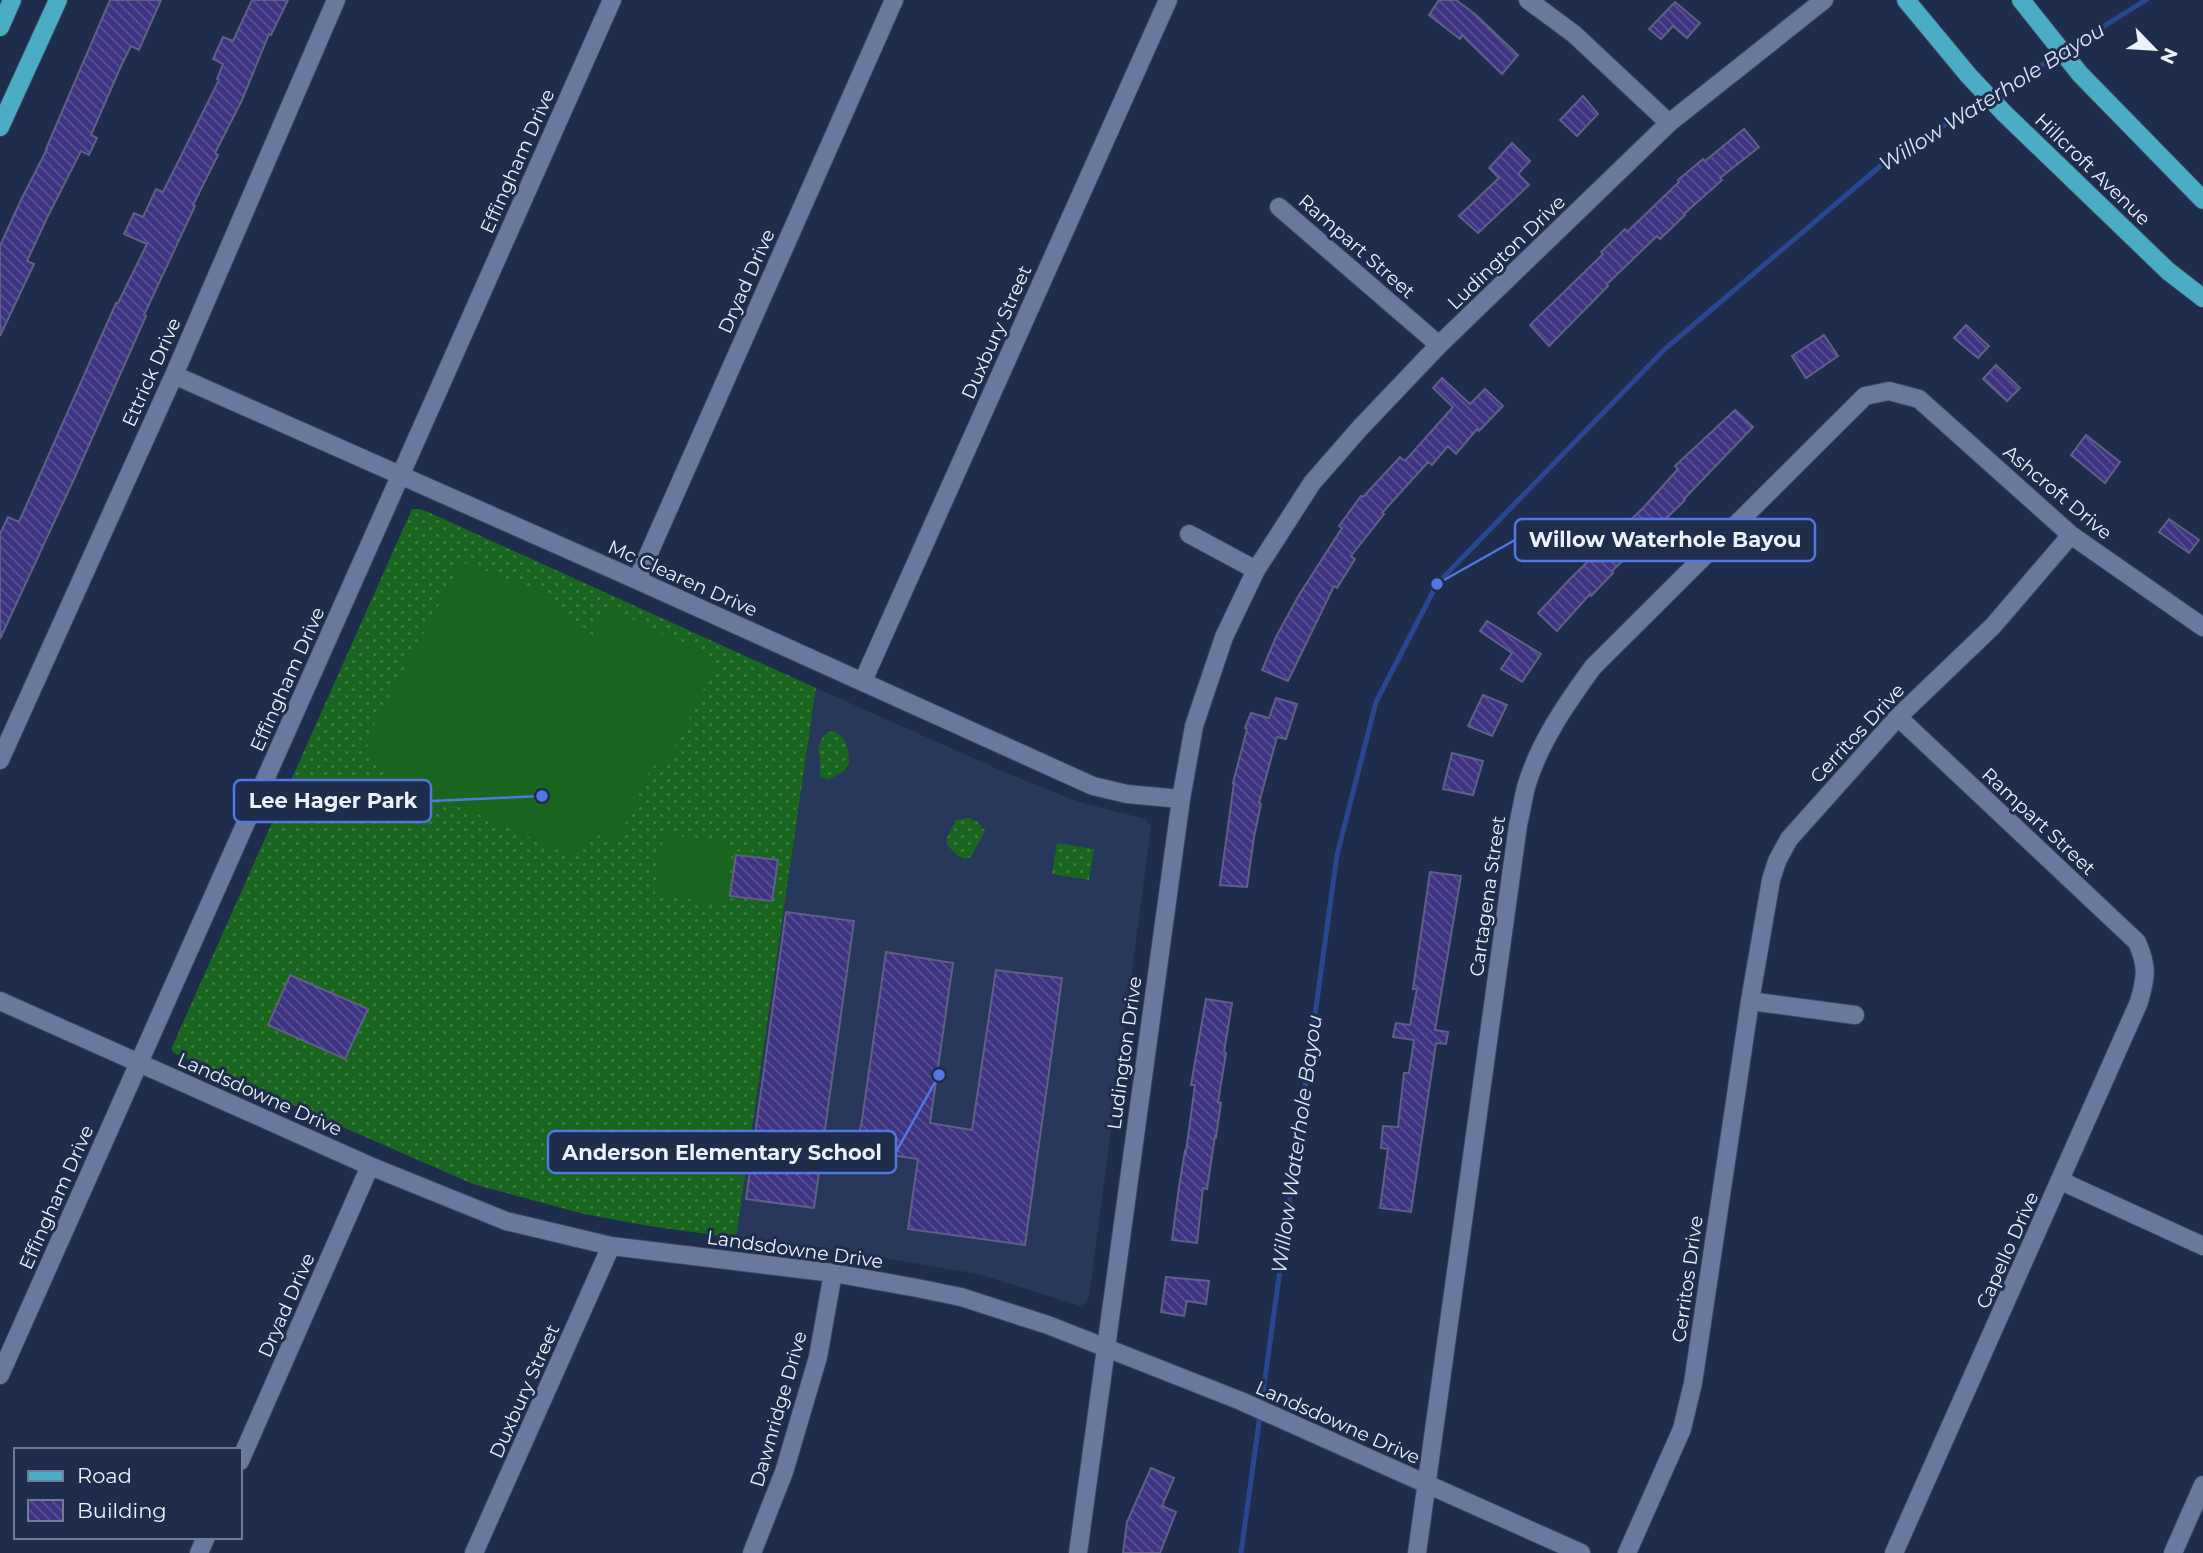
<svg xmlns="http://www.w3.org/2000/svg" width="2203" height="1553" viewBox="0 0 2203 1553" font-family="Montserrat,sans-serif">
	<defs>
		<pattern id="grass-dots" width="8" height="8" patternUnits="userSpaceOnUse" patternTransform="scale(1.75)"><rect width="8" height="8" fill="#1a6520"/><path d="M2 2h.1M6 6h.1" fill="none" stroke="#3b7c41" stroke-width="1.8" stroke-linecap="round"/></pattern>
		<pattern id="building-back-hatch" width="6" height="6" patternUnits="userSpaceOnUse" patternTransform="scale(1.75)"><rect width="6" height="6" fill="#3e3482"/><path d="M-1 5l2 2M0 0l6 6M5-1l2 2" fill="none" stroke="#5a5295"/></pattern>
	</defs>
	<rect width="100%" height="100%" fill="#1f2d4c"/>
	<path fill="#27385b" d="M816,688L1009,774L1079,802L1145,819L1151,827L1089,1297L1086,1303L1080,1306L979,1274L818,1247L736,1238Z"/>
	<path fill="url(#grass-dots)" d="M412,509H419L428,512L816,688L736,1238L649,1226L584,1214L473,1184L176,1054L172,1051V1047Z
		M833,731C847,737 849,750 849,764L844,771L828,780L820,777V757L818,753C819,742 822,733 833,731Z
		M969,818L978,822L985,831L971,857L965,859L958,856L947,845V838L956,820Z
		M1057,843L1094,849L1089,880L1052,874Z"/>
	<path fill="#1a6520" d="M462,562L538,591L577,628L593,635L607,608L706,653L713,670L664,770L652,765L616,843L591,832L570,855L384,773C369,758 364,754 370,733Z
		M664,834L733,845L725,904L655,894Z"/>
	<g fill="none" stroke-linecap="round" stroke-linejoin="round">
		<path stroke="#284790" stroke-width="5" d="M1241,1553L1337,855L1376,702L1437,584L1665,349L1885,162L2146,0"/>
	</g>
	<path fill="url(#building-back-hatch)" stroke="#606085" stroke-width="2" d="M110,0H161L139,50L131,46L121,66L91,135L97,138L89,155L81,151L47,218L27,261L34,264L0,336V246L21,200L47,149H46Z
		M252,0H288L271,35L269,34L242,100L215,153L218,155L193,205L195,206L144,315L146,316L74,479L0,639V534L8,517L19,522L116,303H118L147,244L124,234L134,213L143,217L156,189L163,192L219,80L217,79L223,64L213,59L223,37L233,41Z
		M1439,0H1456L1476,15L1518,55L1502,74L1462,35L1460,39L1429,15Z
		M1675,2L1700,23L1687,38L1673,26L1661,39L1649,29Z
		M1583,96L1598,114L1577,136L1560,120Z
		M1744,129L1759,147L1720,178L1722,180L1684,214L1685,215L1660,239L1657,236L1607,284L1608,286L1549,346L1530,325L1603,254L1601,252L1625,229L1627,232L1679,182L1678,180L1703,159L1705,161Z
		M1512,143L1530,161L1518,174L1529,185L1478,233L1459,216L1499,178L1489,168Z
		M1966,325L1989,346L1978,358L1954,338Z
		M1824,335L1838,356L1806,378L1792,356Z
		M1996,365L2020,388L2007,401L1983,379Z
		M1442,378L1470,404L1485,389L1503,406L1479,431L1477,429L1456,454L1448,446L1432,465L1428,462L1382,513L1384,514L1351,556L1355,559L1337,588L1334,586L1288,681L1262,670L1276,637L1299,595L1342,528L1339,526L1361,496L1363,497L1400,457L1405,461L1453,407L1433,388Z
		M1735,410L1753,427L1684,499L1685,500L1612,571L1613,573L1591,596L1590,594L1557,631L1538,613L1570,579L1644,507L1678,469L1675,466Z
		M2086,435L2120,462L2105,483L2071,455Z
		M2169,519L2199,540L2189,553L2159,532Z
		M1487,621L1541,654L1522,682L1501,669L1512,653L1480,631Z
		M1483,695L1507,705L1492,736L1468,726Z
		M1276,698L1297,704L1286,739L1277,737L1259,803L1261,804L1254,837L1247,887L1220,885L1234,783H1233L1247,729L1245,728L1251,713L1269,718Z
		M1452,753L1483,761L1473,795L1443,789Z
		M736,855L778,860L772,901L730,896Z
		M1430,872L1461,876L1435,1030L1448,1032L1446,1044L1436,1043L1411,1212L1380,1208L1388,1149L1381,1148L1383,1126L1398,1127L1404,1073H1409L1414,1040L1393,1037L1396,1023L1410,1025L1417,989H1413Z
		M786,912L854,921L814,1208L746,1199Z
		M886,952L953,963L930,1123L972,1130L996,970L1062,978L1025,1245L908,1229L918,1159L856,1150L862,1120Z
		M290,975L368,1009L345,1059L268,1025Z
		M1206,999L1232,1003L1224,1052L1226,1053L1218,1102L1221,1103L1216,1137L1215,1136L1207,1189L1203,1188L1197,1243L1172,1240L1179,1187L1185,1151L1186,1152L1195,1085H1191Z
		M1166,1277L1209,1281L1206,1304L1187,1301L1184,1316L1161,1312Z
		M1151,1468L1174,1478L1162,1506L1176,1512L1160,1553H1123L1127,1522Z"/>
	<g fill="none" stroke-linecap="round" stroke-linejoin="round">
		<defs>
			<path id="minor" d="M1528,0L1574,34L1669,123
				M1279,207L1439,345
				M174,375L637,580L1093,786L1127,794L1181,799
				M1189,534L1256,570
				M637,580L894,0
				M863,681L1168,0
				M0,760L174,375L336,0
				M0,1001L370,1166L506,1221L611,1246L833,1273L917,1288L961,1297L1048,1325L1241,1401L1581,1553
				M1750,1001L1855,1015
				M2061,1181L2203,1246
				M0,1375L612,0
				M240,1461L370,1166
				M199,1553L206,1537
				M474,1553L611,1246
				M752,1553L784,1472L818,1357L833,1273
				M1078,1553L1181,799L1194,726L1224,637L1256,570L1312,483L1360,428L1439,345L1669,123L1824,0
				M1417,1553L1518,825C1521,812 1523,800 1526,787C1539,743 1566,704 1593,667L1865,396L1889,391L1919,399L2071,535L2203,627
				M1627,1553L1682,1429L1693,1383L1750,1001L1771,880L1777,861L1789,839L1898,717L1993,626L2071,535
				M1894,1553L2139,1002C2146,977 2148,967 2137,942L1898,717
				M2173,1553L2203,1485"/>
			<path id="major" d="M1906,0L1969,76L2004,113L2168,271L2203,298
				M2021,0L2080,74L2203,200
				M0,27L12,0
				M0,127L58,0"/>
		</defs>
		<use href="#minor" stroke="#3b465e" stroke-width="20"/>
		<use href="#major" stroke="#3b465e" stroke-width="20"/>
		<use href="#minor" stroke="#68799d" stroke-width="18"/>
		<use href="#major" stroke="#4badc3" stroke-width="18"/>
	</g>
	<g text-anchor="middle" stroke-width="6" stroke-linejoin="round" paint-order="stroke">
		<g font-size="19" fill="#ebf2fe" stroke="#1f2d4c">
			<text transform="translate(517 161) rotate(-66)" y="7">Effingham Drive</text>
			<text transform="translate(2093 169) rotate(44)" y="7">Hillcroft Avenue</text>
			<text transform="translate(1357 246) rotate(41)" y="7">Rampart Street</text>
			<text transform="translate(1506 252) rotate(-44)" y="7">Ludington Drive</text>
			<text transform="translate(746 281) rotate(-66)" y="7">Dryad Drive</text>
			<text transform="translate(996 332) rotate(-66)" y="7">Duxbury Street</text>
			<text transform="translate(151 372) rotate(-66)" y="7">Ettrick Drive</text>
			<text transform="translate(2058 492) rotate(40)" y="7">Ashcroft Drive</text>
			<text transform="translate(683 578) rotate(24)" y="7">Mc Clearen Drive</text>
			<text transform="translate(287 679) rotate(-66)" y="7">Effingham Drive</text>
			<text transform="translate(1857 733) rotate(-47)" y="7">Cerritos Drive</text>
			<text transform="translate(2039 821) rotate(43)" y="7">Rampart Street</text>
			<text transform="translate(1487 896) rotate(-82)" y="7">Cartagena Street</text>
			<text transform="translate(1124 1053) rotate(-82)" y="7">Ludington Drive</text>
			<text transform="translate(260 1094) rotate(24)" y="7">Landsdowne Drive</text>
			<text transform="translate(56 1197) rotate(-66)" y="7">Effingham Drive</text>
			<text transform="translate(795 1249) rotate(8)" y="7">Landsdowne Drive</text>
			<text transform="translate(2007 1250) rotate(-66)" y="7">Capello Drive</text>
			<text transform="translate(1687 1279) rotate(-82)" y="7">Cerritos Drive</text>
			<text transform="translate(286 1305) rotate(-66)" y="7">Dryad Drive</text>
			<text transform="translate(524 1391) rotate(-66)" y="7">Duxbury Street</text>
			<text transform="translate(778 1409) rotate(-74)" y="7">Dawnridge Drive</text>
			<text transform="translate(1338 1422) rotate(24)" y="7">Landsdowne Drive</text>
		</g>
		<g font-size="21" font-style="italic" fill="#dae4fa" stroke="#1f2d4c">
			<text transform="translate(1992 97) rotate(-32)" y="7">Willow Waterhole Bayou</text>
			<text transform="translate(1297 1144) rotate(-82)" y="7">Willow Waterhole Bayou</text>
		</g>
	</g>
	<path fill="none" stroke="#5077e2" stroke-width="2.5" d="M1437 584L1515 540M542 796L431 801M939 1075L896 1152"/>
	<g fill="#5077e2" stroke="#1f2d4c" stroke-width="2.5">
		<circle cx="1437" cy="584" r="7"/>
		<circle cx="542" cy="796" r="7"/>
		<circle cx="939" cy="1075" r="7"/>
	</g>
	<g fill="#1f2d4c" stroke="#5077e2" stroke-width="2.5">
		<rect x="1515" y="519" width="300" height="42" rx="7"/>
		<rect x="234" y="780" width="197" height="42" rx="7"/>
		<rect x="548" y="1131" width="348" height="42" rx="7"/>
	</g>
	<g font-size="21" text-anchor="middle" font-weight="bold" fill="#ebf2fe">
		<text x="1665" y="547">Willow Waterhole Bayou</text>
		<text x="333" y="808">Lee Hager Park</text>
		<text x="722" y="1160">Anderson Elementary School</text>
	</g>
	<rect x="14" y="1448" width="228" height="91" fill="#1f2d4c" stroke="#717c93" stroke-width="2"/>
	<rect x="28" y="1471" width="35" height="10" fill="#4badc3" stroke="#717c93" stroke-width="2"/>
	<text x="77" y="1483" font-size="21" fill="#ebf2fe">Road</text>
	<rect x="28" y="1500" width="35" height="21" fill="url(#building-back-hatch)" stroke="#717c93" stroke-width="2"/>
	<text x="77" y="1518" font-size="21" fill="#ebf2fe">Building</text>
	<g transform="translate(2154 49) rotate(115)" stroke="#1f2d4c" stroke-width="5" paint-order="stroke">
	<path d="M0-5L12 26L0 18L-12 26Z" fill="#ebf2fe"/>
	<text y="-10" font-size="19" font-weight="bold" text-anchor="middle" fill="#ebf2fe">N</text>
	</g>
</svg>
